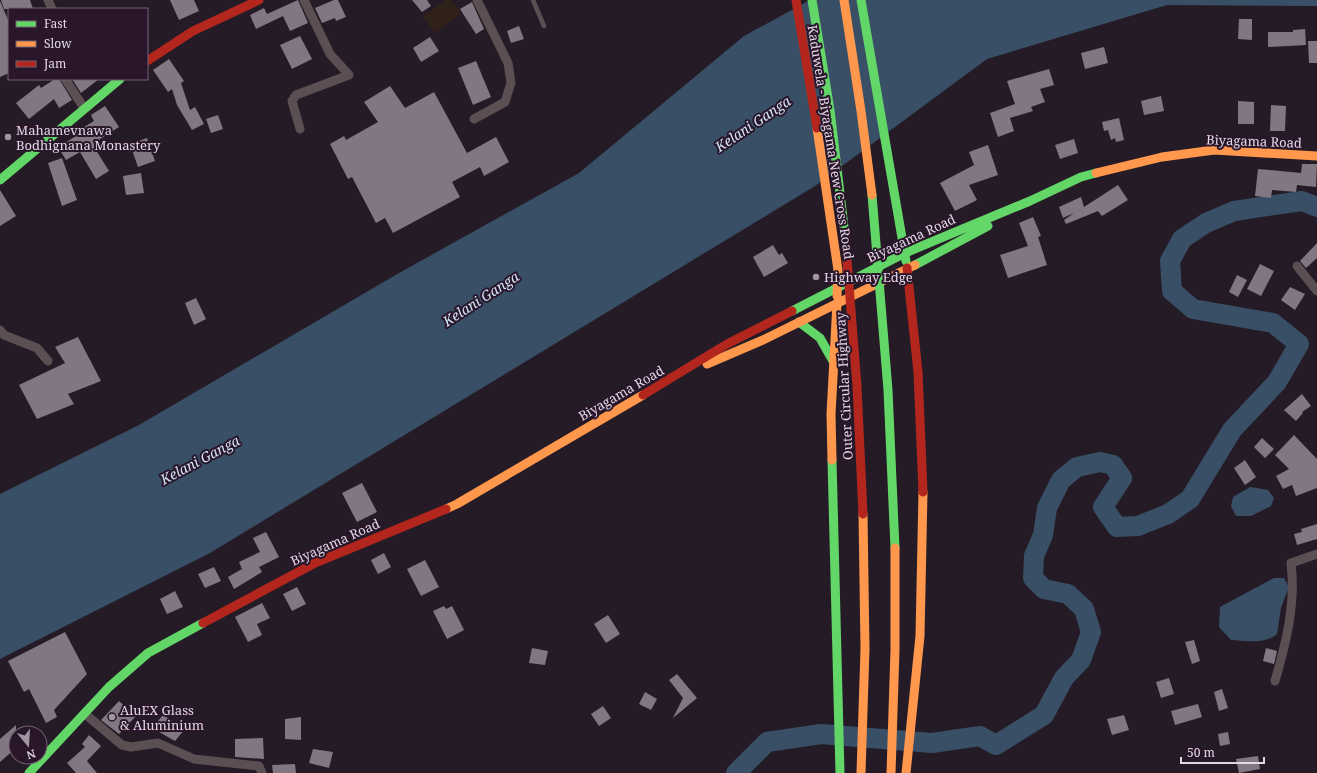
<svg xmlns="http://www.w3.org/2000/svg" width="1317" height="773" viewBox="0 0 1317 773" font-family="'Noto Serif',serif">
	<rect width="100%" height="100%" fill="#251b26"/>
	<path fill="#2f2119" d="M445,0H451L461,13L436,33L422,17Z"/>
	<path fill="#384f66" d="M810,0H1317V6L1167,5L987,59L815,186L210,553L0,659V494L139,425L399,273L579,173L744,36Z
		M1250,487L1268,490L1274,498L1271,506L1251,516H1236L1231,506L1233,497Z
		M1274,578H1284L1289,587L1281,608L1277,634C1266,644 1245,641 1231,640L1219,627L1220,607Z"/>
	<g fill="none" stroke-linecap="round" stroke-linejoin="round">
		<path stroke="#384f66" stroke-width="20" d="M736,773L767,742L821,734L932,743L980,736L996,745L1044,715L1064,678L1081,660L1091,632L1084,609L1068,594L1044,589L1033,578L1034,556L1043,535L1047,508L1061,480L1077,467L1100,462L1113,465L1122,478L1103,507L1117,527L1138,526L1168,514L1190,499L1232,430L1277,382L1299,344L1273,323L1193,309L1172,291L1170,261L1182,239L1206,223L1234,211L1302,201L1317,207"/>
	</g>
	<path fill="#817782" d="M1,0H30L33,9H4Z
		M170,0H194L199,11L179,20Z
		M298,0L308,23L290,31L283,16L256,29L250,15L264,8L267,14Z
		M334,0H338L346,17L336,21L335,18L322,23L315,8Z
		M412,0H427L431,6L422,12Z
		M0,1L9,22V73L0,77Z
		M472,2L484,29L476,34L460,9Z
		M1239,19H1252V40L1238,39Z
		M519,26L524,39L511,43L507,31Z
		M1305,29L1306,45L1268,47V32H1293V30Z
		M300,36L312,59L292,69L280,45Z
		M430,37L439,51L421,62L413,48Z
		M1308,41H1317V63H1309Z
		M1104,47L1108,63L1085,69L1081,53Z
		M169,59L184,81L181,83L190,110L195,107L204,124L192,130L177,105L172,89L168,92L153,70Z
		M476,61L491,97L473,105L458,68Z
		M1049,69L1054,85L1040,89L1045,102L1031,107L1033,111L1010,118L1014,131L998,137L990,113L1015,104L1007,81Z
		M55,79H59L72,100L59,108L54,99L29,119L16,103L39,85L41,88Z
		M72,79H99L81,93Z
		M390,86L405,108L434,92L467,153L496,137L509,162L484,176L480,167L452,182L460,197L393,233L385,218L376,223L352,177L348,179L330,144L344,136L346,140L378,122L364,102Z
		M1161,96L1164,111L1144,115L1141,101Z
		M1238,101L1254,102V124H1238Z
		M1271,105L1286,106L1285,131H1270Z
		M105,106L119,127L97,141L99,144L94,147L109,171L96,179L80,152L66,160L58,147L76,136L74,133L94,121L91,115Z
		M218,115L223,129L211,133L206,119Z
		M1119,118L1124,140L1116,142L1115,138L1111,140L1108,130L1104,131L1102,122Z
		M147,138L155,161L138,167L130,144Z
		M1074,139L1078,153L1060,159L1055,145Z
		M988,145L998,175L969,185L977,200L955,211L940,183L974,165L969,152Z
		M62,158L77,200L62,206L48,163Z
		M1302,164H1317L1316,187L1297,185L1296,192L1272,190L1271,198L1255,196L1258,169L1301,173Z
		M141,173L144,193L126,195L123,176Z
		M1118,185L1128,200L1102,216L1098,211L1066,224L1064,220L1074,213L1063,218L1059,207L1081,197L1084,207Z
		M0,190L16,216L0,226Z
		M1033,217L1041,236L1038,237L1047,265L1008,278L1000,255L1028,246L1019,223Z
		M1317,243V258L1306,268L1300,261Z
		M773,245L779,255L782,253L788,263L764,277L753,257Z
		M1260,264L1274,271L1261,296L1247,289Z
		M1237,275L1247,280L1238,297L1229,292Z
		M1290,287L1305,294L1295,310L1281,300Z
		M196,298L206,319L194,325L185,303Z
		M78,337L101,381L68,394L74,404L37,419L19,385L65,363L55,347Z
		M1302,394L1311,406L1302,412L1303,413L1296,421L1284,410Z
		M1294,435L1317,459V488L1296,496L1292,485L1283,489L1276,476L1289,469L1275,455Z
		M1262,438L1274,449L1265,458L1254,447Z
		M1245,460L1256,477L1245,485L1234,468Z
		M362,483L377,512L357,522L342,493Z
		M1317,524V539L1297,545L1294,534L1302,532L1301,529Z
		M266,532L279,557L259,567L262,572L234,589L228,577L242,569L239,562L260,552L253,538Z
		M384,553L391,567L378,574L371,560Z
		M425,560L439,587L421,596L407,569Z
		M214,567L221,581L205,588L198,574Z
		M297,587L306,604L292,611L283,594Z
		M175,591L183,607L167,614L160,599Z
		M262,603L270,618L257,624L262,635L248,642L235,617Z
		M444,606L446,609L452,606L464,630L447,639L433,611Z
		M608,615L620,634L606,643L594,624Z
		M65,632L87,674L54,710L57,717L46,723L29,689L24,692L8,661Z
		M1194,640L1200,661L1192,664L1185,642Z
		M532,648L548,651L545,665L529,663Z
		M1266,648L1277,651L1274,664L1263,661Z
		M677,674L697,698L673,718L683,698L669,680Z
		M1169,678L1174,694L1161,698L1156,682Z
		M1222,689L1228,708L1219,711L1214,692Z
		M645,692L657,699L651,710L639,704Z
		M119,701L136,716L119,734L101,720Z
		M1198,704L1202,717L1175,725L1171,711Z
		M603,706L611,718L599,726L591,714Z
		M163,715L185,729L175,741L152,728Z
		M1124,715L1129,730L1112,735L1107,719Z
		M301,717V740L285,739V719Z
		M16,725V748L0,762V739Z
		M1228,732L1230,744L1220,746L1218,734Z
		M89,735L101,746L87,761L97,773H76L67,763L85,747L82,744Z
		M263,738L264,759L235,757V739Z
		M313,749L333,752L329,768L309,763Z
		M1258,756L1260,769L1239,773L1236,759Z
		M295,764L296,773H273L272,765Z"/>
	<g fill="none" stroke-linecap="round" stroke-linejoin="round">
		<path stroke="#5c4f54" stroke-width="4.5" d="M533,0L544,26"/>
		<path stroke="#5c4f54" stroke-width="9" d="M48,0L52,9
			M65,79L84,108
			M474,119L505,102L511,83L508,63L477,0
			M300,129L292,101L296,95L349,75L330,54L304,0
			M1297,266L1317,291
			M0,330L4,335L37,348L48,361
			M1275,681C1286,643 1296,604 1291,563L1317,554
			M85,714L122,745L131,747L158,743L194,759L259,766L262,773"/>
		<path stroke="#63d668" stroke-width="9" d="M861,0L906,261
			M0,180L120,79
			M915,265L988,226
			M792,311L905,253L1030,201L1081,177L1096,173
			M799,322L820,338L833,361
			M832,460L840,773
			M29,773L109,687L148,653L203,623"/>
		<path stroke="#ff974d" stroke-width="9" d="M817,128L838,270L837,296
			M1096,173L1162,157L1214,150L1317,156
			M707,364L763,340L915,265
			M832,460L831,414L837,303
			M446,509L457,504L643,395
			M906,773L920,636L923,492"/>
		<path stroke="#b3261e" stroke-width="9" d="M796,0L817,128
			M147,61L193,31L259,0
			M907,268L918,372L923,492
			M643,395L727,344L792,311
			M203,623L315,563L446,509"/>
		<path stroke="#63d668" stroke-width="9" d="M812,0L830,110L845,235
			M872,195L888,390L895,548"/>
		<path stroke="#ff974d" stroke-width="9" d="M844,0L861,111L872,195
			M861,773L865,649L863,514
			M891,773L895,650V548"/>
		<path stroke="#b3261e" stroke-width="9" d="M845,235L857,386L863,514"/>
	</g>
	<g fill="#a195a2" stroke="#29162b" stroke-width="1.5">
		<circle cx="8" cy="137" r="4"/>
		<circle cx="816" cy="277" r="4"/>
		<circle cx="112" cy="717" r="4"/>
	</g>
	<g text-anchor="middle" stroke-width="4" stroke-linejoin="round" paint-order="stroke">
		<g font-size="13" fill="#e4d7e5" stroke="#29162b" text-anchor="start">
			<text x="16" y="135">Mahamevnawa<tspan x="16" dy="15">Bodhignana Monastery</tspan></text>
			<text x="824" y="282">Highway Edge</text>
			<text x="120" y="715">AluEX Glass<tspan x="120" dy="15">&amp; Aluminium</tspan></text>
		</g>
		<g font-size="13" fill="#e4d7e5" stroke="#29162b">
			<text transform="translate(1254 141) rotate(2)" y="5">Biyagama Road</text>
			<text transform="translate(831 142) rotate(81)" y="5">Kaduwela - Biyagama New Cross Road</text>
			<text transform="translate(911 238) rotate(-25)" y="5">Biyagama Road</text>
			<text transform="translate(844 386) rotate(-93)" y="5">Outer Circular Highway</text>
			<text transform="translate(621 393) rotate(-30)" y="5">Biyagama Road</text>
			<text transform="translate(335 542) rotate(-24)" y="5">Biyagama Road</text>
		</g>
		<g font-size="14" font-style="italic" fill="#d1e4f6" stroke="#29162b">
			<text transform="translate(753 124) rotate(-34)" y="5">Kelani Ganga</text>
			<text transform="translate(481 299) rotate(-33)" y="5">Kelani Ganga</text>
			<text transform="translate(200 460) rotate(-28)" y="5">Kelani Ganga</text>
		</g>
	</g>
	<rect x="8" y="8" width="140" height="72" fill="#29162b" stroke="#746375"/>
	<rect x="16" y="21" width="20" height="6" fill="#63d668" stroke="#746375"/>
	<text x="44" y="28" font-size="12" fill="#e4d7e5">Fast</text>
	<rect x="16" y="41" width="20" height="6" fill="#ff974d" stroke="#746375"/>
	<text x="44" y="48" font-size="12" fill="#e4d7e5">Slow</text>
	<rect x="16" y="61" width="20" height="6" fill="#b3261e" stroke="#746375"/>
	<text x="44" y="68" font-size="12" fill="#e4d7e5">Jam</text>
	<g transform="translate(28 745) rotate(162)"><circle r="19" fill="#29162b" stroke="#746375"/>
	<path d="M0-3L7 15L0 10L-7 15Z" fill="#a195a2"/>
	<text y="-6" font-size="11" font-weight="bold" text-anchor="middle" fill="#e4d7e5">N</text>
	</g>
	<path d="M1181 757v6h83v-6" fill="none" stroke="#e4d7e5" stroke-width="2"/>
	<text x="1187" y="757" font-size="12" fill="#e4d7e5" stroke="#29162b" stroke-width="3" paint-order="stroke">50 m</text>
</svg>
